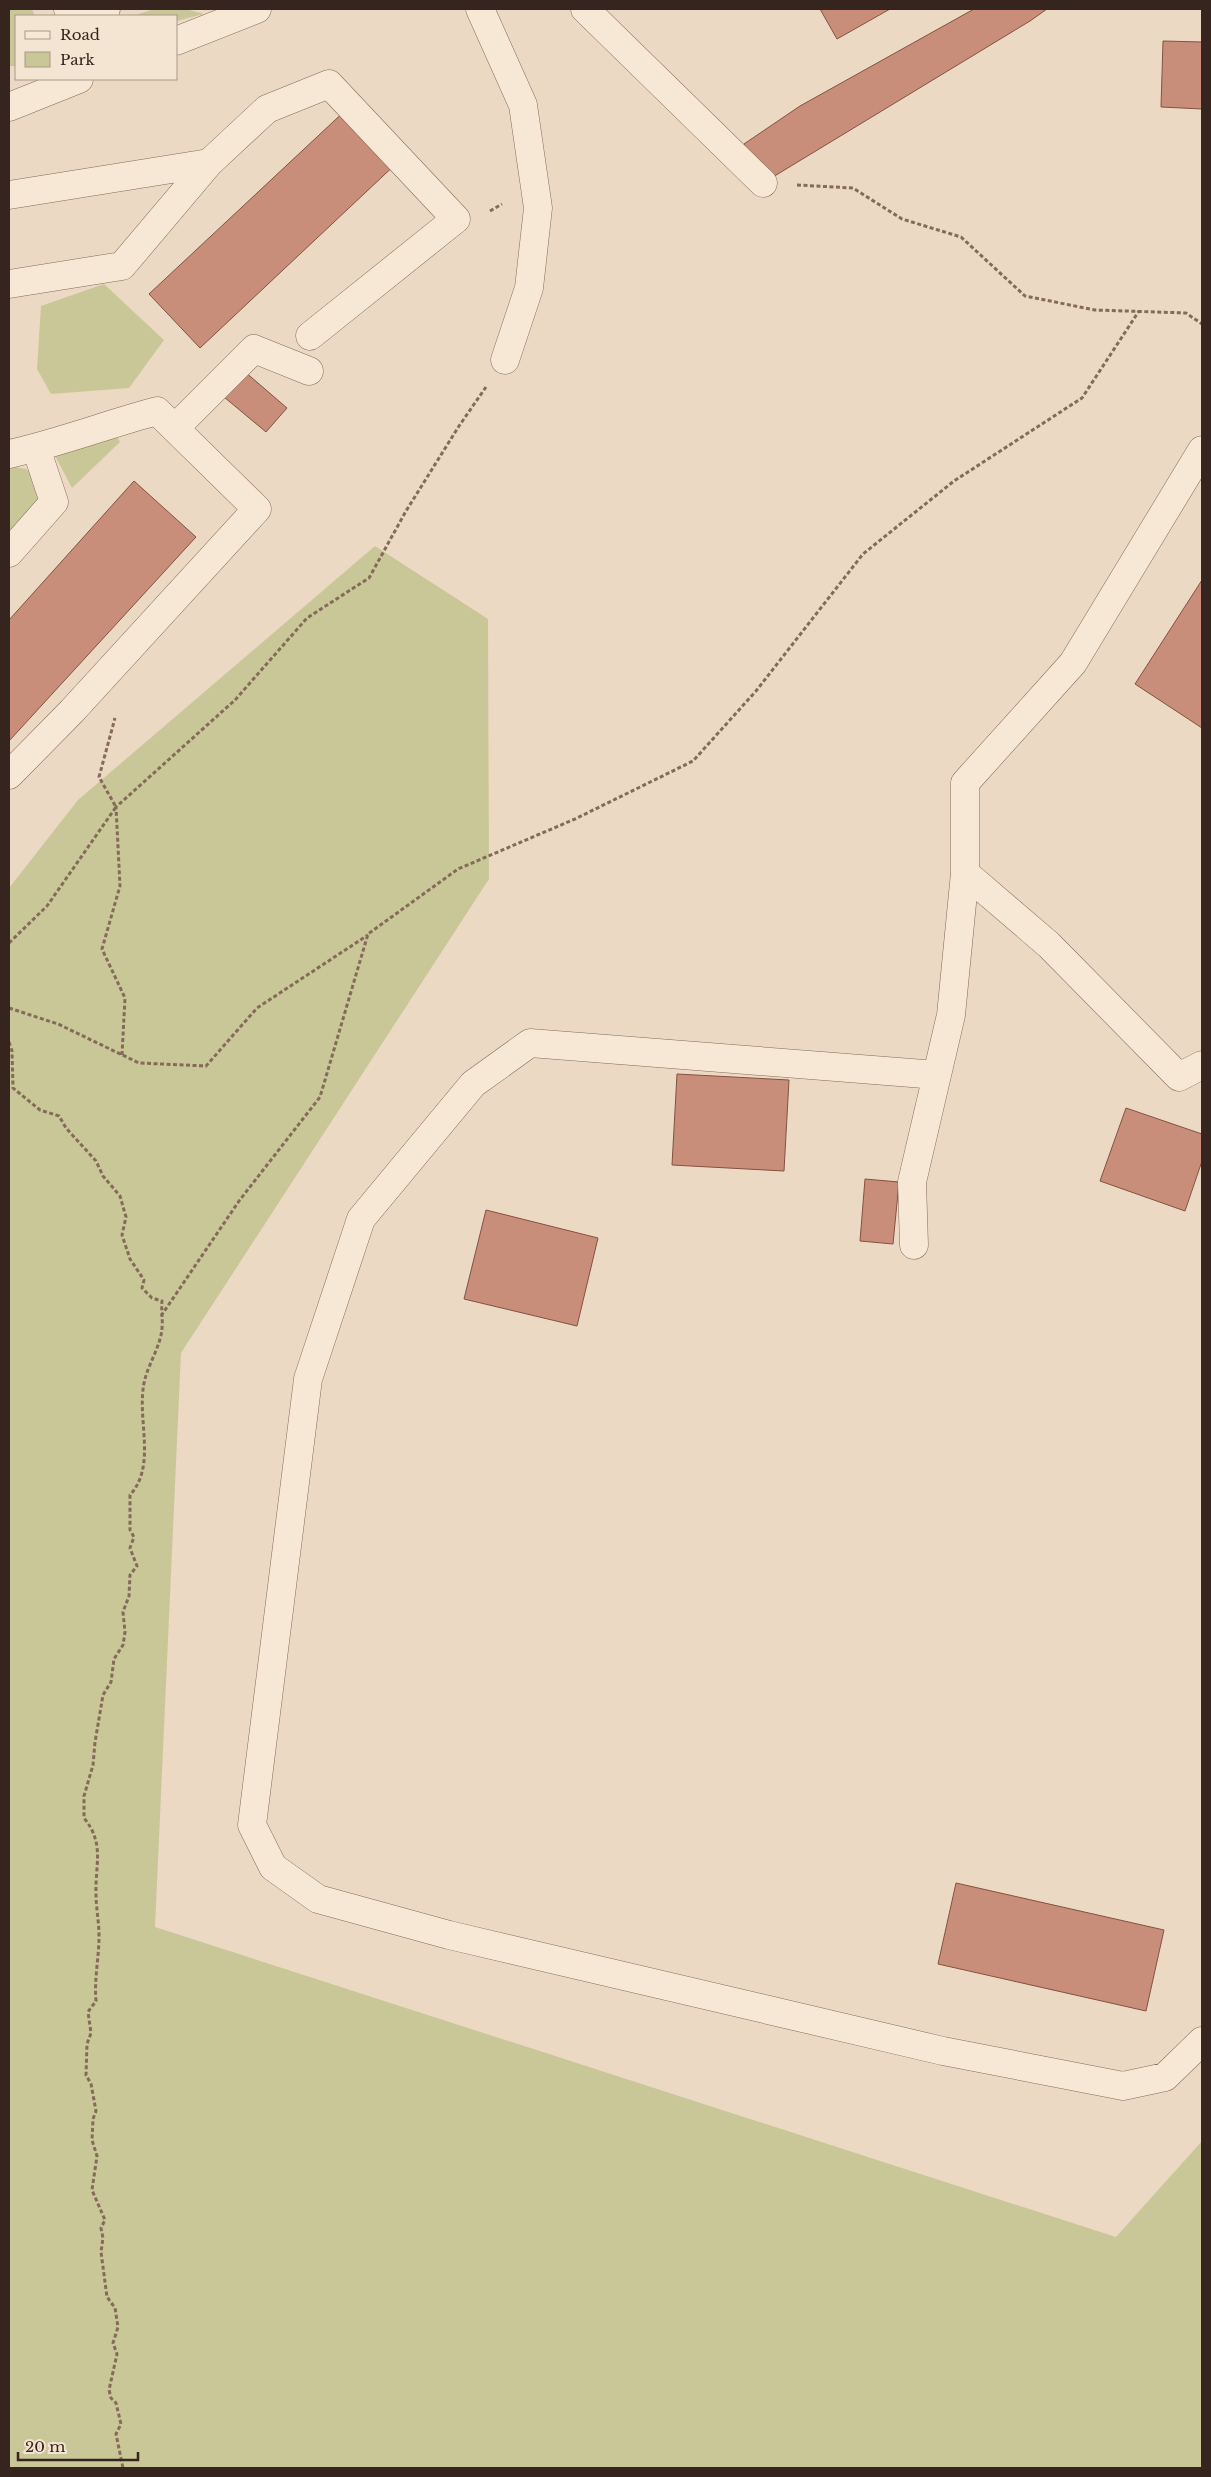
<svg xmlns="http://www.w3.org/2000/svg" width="1211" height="2477" viewBox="0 0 1211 2477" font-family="'Libre Baskerville',serif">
	<rect width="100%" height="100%" fill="#ecd9c3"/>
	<path fill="#c9c797" d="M9,9H32L35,16H16V66H9Z
		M155,9H186L204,14L176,21V16H132Z
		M104,284L164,340L129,388L51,394L37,369L41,306Z
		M114,431L120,442L72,488L52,450Z
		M9,466L26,469L39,481L40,498L9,535Z
		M375,546L488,619L489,879L181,1353L155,1927L1116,2237L1202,2141V2468H9V888L78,800Z"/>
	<path fill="#c98e7a" stroke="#835141" d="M820,9H890L837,39Z
		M974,9H1047L1030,21L763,183L744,144L800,106Z
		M1163,41L1202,42V109L1161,107Z
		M349,107L399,161L200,348L149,294Z
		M244,371L287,408L266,432L224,397Z
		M134,481L196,537L9,741V620Z
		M1202,580V728L1135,684Z
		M677,1074L789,1080L784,1171L672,1165Z
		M1126,1108L1202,1134V1161L1185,1211L1100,1181Z
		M865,1179L899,1182L893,1244L860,1241Z
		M486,1210L598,1238L577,1326L464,1299Z
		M956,1883L1164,1930L1146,2011L938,1964Z"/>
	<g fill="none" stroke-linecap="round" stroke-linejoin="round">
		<defs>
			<path id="minor" d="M68,9L75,12L106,9
				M480,9L523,105L538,208L529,288L505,360
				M585,9L763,183
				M176,41L257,9
				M9,107L79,79
				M9,195L209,163L267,109L329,84L456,219L310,336
				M9,284L122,266L209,163
				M175,428L254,349L309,371
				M1202,450L1073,663L965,783V873L1049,945L1179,1077L1202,1065
				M9,454C59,443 108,424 157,411L257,509L72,711L9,775
				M9,553L54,502L36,448
				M937,1075L530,1043L473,1084L361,1219L308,1379L252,1825L273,1867L318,1899L449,1935L943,2051L1123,2086L1165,2077L1202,2041
				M914,1245L912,1182L951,1015L965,873"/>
		</defs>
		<use href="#minor" stroke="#856a5a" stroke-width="29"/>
		<path stroke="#856a5a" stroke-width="3" stroke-dasharray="4 2.5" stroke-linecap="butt" d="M797,185L853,188L902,219L961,237L1025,296L1095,310L1186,313L1202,324
			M490,211L502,204
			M9,943L47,906L116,807L99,777L115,718
			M9,1008L58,1024L139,1063L206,1066L257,1008L368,935
			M9,1042L12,1051L13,1088L40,1110L59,1116L66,1128L96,1161L103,1176L120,1196L126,1217L122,1235L130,1259L144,1280L142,1288L152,1298L162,1301C161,1310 163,1319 162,1328C161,1345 149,1363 145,1379C135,1416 158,1464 130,1495V1530L134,1537L130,1548L137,1566L130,1575L129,1596L123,1612L125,1632L123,1645L114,1659L111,1682L103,1695L95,1742L93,1765L84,1796V1818C105,1844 95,1864 96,1894C96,1908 99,1922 99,1936C99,1958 94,1979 96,2001L88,2012L91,2033L87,2044L86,2075L91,2084L96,2111L93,2119L92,2140L97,2156L92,2190L105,2220L101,2228L103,2238L101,2252L107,2297L115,2308L118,2327L113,2343L117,2354L109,2390L111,2398L116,2403L121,2424L116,2434L123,2468
			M122,1055L125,998L102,949L120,886L116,807L235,700L307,618L369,578L406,511L459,426L486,387
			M161,1316L239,1201L320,1097L368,934L458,869L575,819L693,761L756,691L863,554L954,481L1082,398L1139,311"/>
		<use href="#minor" stroke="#f7e7d5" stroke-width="28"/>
	</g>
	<rect width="1211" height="2477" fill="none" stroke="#36251e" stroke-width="20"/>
	<rect x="15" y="15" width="162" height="65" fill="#f4e4d2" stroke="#a8988a"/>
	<rect x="25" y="31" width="25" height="8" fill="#f7e7d5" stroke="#a8988a"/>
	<text x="60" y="40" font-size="15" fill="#36251e">Road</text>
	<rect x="25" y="52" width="25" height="15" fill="#c9c797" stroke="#a8988a"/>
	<text x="60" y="65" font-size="15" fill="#36251e">Park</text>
	<path d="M18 2452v8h120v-8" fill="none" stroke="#36251e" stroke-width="2.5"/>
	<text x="25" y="2452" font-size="15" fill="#36251e" stroke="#f4e4d2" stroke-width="4" paint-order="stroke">20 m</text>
</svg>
